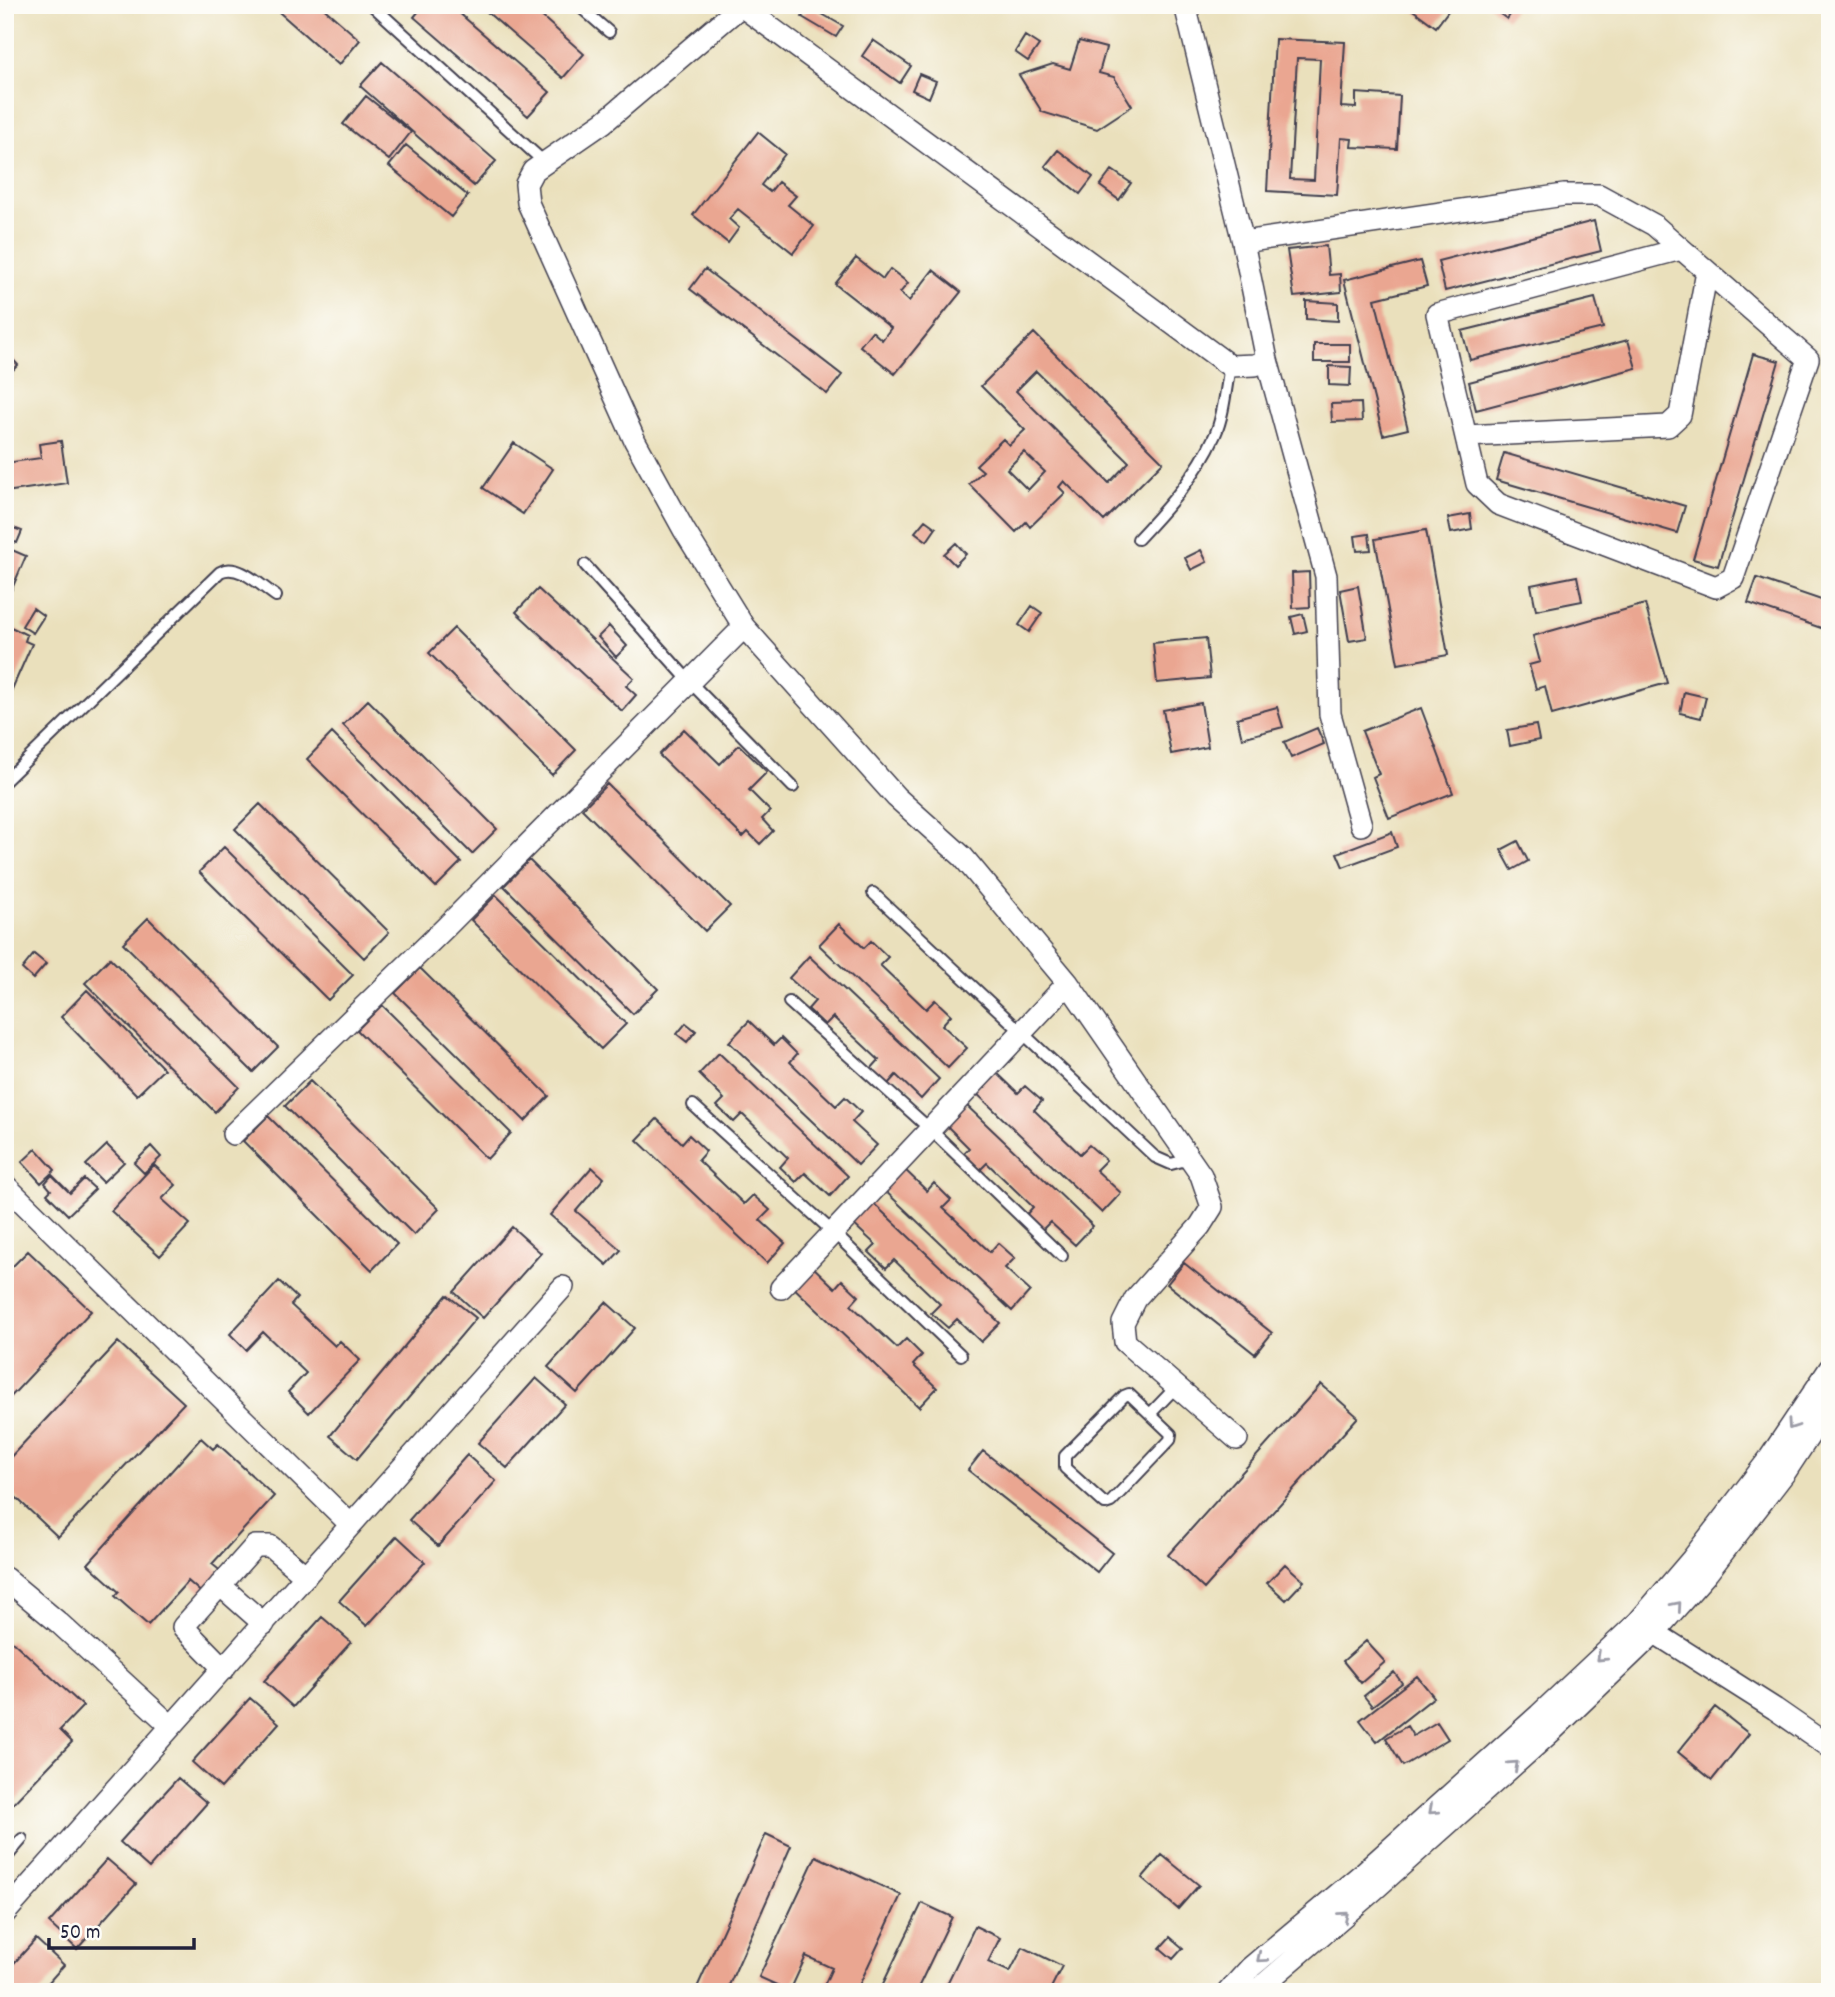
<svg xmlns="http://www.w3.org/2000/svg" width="1835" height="1997" viewBox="0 0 1835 1997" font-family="Dekko,sans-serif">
	<rect width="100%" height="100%" fill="#fdfcf7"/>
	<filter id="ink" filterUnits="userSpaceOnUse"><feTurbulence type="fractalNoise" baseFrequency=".0143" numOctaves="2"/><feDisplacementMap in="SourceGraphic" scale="14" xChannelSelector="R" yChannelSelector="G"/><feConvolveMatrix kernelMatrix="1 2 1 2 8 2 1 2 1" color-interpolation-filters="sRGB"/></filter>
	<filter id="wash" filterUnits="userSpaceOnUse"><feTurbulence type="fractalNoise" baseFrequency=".00686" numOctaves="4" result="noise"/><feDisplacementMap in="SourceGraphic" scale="28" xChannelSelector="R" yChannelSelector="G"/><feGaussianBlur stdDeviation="1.57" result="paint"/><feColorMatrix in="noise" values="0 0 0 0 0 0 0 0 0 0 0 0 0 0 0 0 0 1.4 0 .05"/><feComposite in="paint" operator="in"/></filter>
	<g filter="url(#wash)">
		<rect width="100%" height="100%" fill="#eae0bc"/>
		<g id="blocks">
			<path fill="#eaa691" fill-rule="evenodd" d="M271,5H320L360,40L339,65Z
				M424,5H450L550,92L528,116L414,17Z
				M479,5H529L584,54L563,78Z
				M1406,5H1449L1451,7L1436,27Z
				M1488,5H1517L1507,19Z
				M808,6L843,26L836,37L802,17Z
				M1025,36L1039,45L1028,61L1015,52Z
				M1275,39L1345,42L1341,107L1356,108V93L1400,96L1397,149L1351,147L1352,139L1341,138L1337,195L1267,191ZM1297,58L1320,59L1314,180L1290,179Z
				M873,40L911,66L900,83L862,56Z
				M1079,41L1106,48L1099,73L1114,77L1132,106L1097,129L1042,112L1019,75L1053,64L1070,69Z
				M382,62L496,161L474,186L360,86Z
				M919,74L936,81L929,98L912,90Z
				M366,96L411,132L389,160L343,124Z
				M758,132L785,154L761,185L770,192L778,182L796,196L788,205L814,226L793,253L738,209L729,219L739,228L728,243L693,215Z
				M406,145L468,196L451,217L389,166Z
				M1058,150L1093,177L1080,194L1045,166Z
				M1112,170L1131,183L1119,200L1100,186Z
				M1594,221L1601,251L1445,291L1438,261Z
				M1326,246L1329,275L1340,274L1341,292L1294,297L1287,250Z
				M856,258L883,279L890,269L908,283L900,293L909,301L933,270L961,292L895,374L860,346L872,331L882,340L891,328L835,284Z
				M1420,261L1427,286L1375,299L1408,429L1383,435L1344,280Z
				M705,269L842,375L827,394L690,289Z
				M1595,298L1603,328L1470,360L1462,331Z
				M1306,301L1338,303V321L1306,319Z
				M1034,333L1163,462L1104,521L1064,481L1059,487L1065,493L1030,527L1026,522L1016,532L969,484L983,471L976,465L1003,439L1009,445L1025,430L981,386ZM1036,371L1129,462L1109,483L1016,391ZM1024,452L1045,472L1028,490L1007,469Z
				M1628,340L1636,368L1476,410L1469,382Z
				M1314,344H1350V362H1314Z
				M7,353L18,365L9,374L5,370Z
				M1753,354L1779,361L1718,566L1693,559Z
				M1329,366L1351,367L1350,386L1329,385Z
				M1361,403L1362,421L1332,422L1331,404Z
				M61,441L67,483L5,492V463L41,458L39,444Z
				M514,443L553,469L523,514L483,488Z
				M1504,453L1685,506L1677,533L1496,480Z
				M1470,514L1472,529L1451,533L1448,518Z
				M925,520L936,528L927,541L915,532Z
				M5,525L22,531L17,543L5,539Z
				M1426,530L1448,655L1398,664L1375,539Z
				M1369,534L1371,550L1357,551L1355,536Z
				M956,543L966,554L955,565L944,554Z
				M12,550L26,556L5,605V551L10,553Z
				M1201,550L1207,562L1191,570L1185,558Z
				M1309,572L1310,607L1293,608L1292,573Z
				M1577,576L1582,601L1536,610L1531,585Z
				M1757,578L1830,603V631L1748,603Z
				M1358,586L1367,638L1349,641L1340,590Z
				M538,589L634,678L626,686L636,695L622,711L516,612Z
				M1645,604L1667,683L1552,715L1545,686L1536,689L1529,665L1540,662L1533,636Z
				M1032,606L1042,613L1029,632L1019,625Z
				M33,608L44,616L33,633L22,626Z
				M1303,614L1307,631L1295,634L1291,617Z
				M5,624L27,635L25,641L32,644L5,705Z
				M609,626L627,646L616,657L598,637Z
				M454,628L576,750L552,775L429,653Z
				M1206,638L1210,678L1157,683L1153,643Z
				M1684,692L1706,697L1701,718L1680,713Z
				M368,700L497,829L472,854L343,725Z
				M1201,703L1208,747L1171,754L1163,710Z
				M1277,707L1283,727L1242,738L1237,718Z
				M1421,708L1453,793L1389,818L1373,777L1379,774L1362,731Z
				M1536,725L1539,740L1510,746L1507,730Z
				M1317,728L1324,744L1291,758L1284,742Z
				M684,729L720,764L739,745L767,772L749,790L770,811L762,819L773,831L760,844L748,832L743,837L659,755Z
				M332,733L461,862L436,887L307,759Z
				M607,784L730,906L705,931L582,809Z
				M260,804L389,932L364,958L235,829Z
				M1392,832L1397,847L1343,867L1337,853Z
				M1518,841L1528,861L1512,870L1501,850Z
				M224,847L353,975L328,1000L199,872Z
				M529,860L658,989L633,1014L504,886Z
				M496,895L626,1024L601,1049L471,920Z
				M148,918L278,1047L253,1072L123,943Z
				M839,924L864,948L871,941L888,957L880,965L926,1009L935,1000L951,1015L942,1025L967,1048L948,1068L819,945Z
				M34,954L46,964L33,979L22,969Z
				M809,956L939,1079L921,1099L896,1075L887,1085L870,1070L879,1060L833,1017L825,1025L808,1009L815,1001L789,978Z
				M110,958L239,1087L215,1112L85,983Z
				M420,968L549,1096L525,1121L395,993Z
				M87,990L164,1069L137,1095L61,1017Z
				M382,1005L511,1133L487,1159L357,1030Z
				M749,1021L774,1045L781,1038L797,1054L790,1062L836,1106L845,1097L861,1112L852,1122L877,1145L858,1165L729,1042Z
				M686,1023L696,1031L687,1042L677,1034Z
				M719,1053L848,1176L830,1196L805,1173L796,1182L780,1167L788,1158L742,1114L734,1122L717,1106L724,1099L699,1074Z
				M993,1069L1018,1093L1025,1086L1042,1101L1034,1110L1080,1154L1089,1145L1106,1160L1096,1170L1121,1193L1102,1213L973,1090Z
				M310,1081L439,1209L414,1235L285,1106Z
				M964,1103L1093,1226L1075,1245L1050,1222L1041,1231L1025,1216L1033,1207L987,1163L979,1171L962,1155L969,1148L944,1123Z
				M268,1116L397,1244L372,1270L243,1141Z
				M657,1119L682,1143L689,1135L706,1151L698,1160L744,1204L753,1195L770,1210L760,1220L785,1243L767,1263L637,1140Z
				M107,1145L124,1162L103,1182L86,1165Z
				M151,1146L161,1157L144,1173L134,1163Z
				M36,1149L55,1170L41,1183L22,1162Z
				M154,1165L176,1185L162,1199L190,1224L160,1256L111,1211Z
				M592,1167L604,1178L576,1211L621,1250L607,1265L550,1215Z
				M902,1167L927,1191L934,1183L951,1200L943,1208L990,1252L998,1243L1015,1258L1005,1268L1030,1291L1012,1311L882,1188Z
				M52,1175L70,1193L84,1179L95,1189L68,1215L47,1194L51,1190L45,1183Z
				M870,1200L1000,1323L981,1342L957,1319L948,1328L931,1313L940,1304L894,1260L886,1268L869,1252L876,1245L850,1221Z
				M512,1227L541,1253L483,1318L454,1292Z
				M28,1251L91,1311L5,1403V1274Z
				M809,1263L835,1288L842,1280L859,1296L851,1305L897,1348L906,1339L922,1355L913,1365L937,1388L919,1407L790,1284Z
				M1184,1263L1272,1333L1255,1354L1167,1284Z
				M279,1281L297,1298L291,1305L335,1346L340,1341L360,1360L309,1413L288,1392L306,1373L263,1332L246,1350L230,1334Z
				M447,1295L476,1318L357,1459L330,1436Z
				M606,1302L635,1328L577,1393L548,1367Z
				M118,1342L184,1403L58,1537L5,1487V1463Z
				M536,1378L565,1404L507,1468L478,1443Z
				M1321,1384L1358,1417L1204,1589L1168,1555Z
				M201,1438L213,1449L218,1444L274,1496L212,1564L223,1573L204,1595L188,1581L148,1625L115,1596L119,1592L88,1564Z
				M983,1451L1112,1553L1097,1572L968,1470Z
				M467,1455L496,1481L438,1546L409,1520Z
				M397,1536L425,1562L367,1626L339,1601Z
				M1285,1564L1304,1581L1286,1600L1267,1583Z
				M322,1617L351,1642L293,1707L264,1681Z
				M11,1640L83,1706L60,1730L72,1742L5,1812V1646Z
				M1366,1641L1385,1662L1361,1683L1343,1661Z
				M1394,1672L1402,1683L1372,1706L1364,1696Z
				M1417,1676L1434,1697L1377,1742L1360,1720Z
				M250,1698L279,1723L221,1788L192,1762Z
				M1715,1707L1749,1734L1712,1780L1678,1752Z
				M1437,1722L1448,1739L1403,1766L1386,1738L1407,1726L1413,1736Z
				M178,1778L207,1803L149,1868L120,1842Z
				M766,1834L791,1846L726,1992H695Z
				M1162,1855L1199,1885L1178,1909L1142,1878Z
				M816,1856L901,1895L856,1992H821L832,1968L806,1956L790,1991L759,1977Z
				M107,1859L136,1884L77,1949L49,1923Z
				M922,1903L952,1917L916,1992H879Z
				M975,1926L1000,1938L988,1962L1010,1972L1023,1947L1062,1966L1049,1992H943Z
				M1170,1937L1183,1948L1173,1959L1160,1948Z
				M36,1939L64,1965L40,1992H5V1973Z"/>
		</g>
	</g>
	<g filter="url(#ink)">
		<use href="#blocks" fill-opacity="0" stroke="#403e4e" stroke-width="2"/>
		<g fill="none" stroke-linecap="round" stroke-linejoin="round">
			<defs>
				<path id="service" d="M372,5L545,163
					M578,5L609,32
					M1138,539C1168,507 1197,475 1215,435C1224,415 1226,387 1230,366
					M585,565L690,682L793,787
					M5,781L220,572C238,562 261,586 276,596
					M873,893L1155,1157L1171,1164L1190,1159
					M789,1002L931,1130L1062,1256
					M693,1105L834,1233L961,1355
					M1150,1414L1171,1434L1170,1440L1111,1502L1105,1504L1065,1468V1456L1124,1396L1129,1394L1150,1414L1176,1387
					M5,1859L22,1839"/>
				<path id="minor" d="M740,5L1230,366L1255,365L1267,360
					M1185,5L1243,242L1267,360L1326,576L1330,714L1361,825
					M741,6L604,122L533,171L526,184L528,203L635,441L684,530L744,627L896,797L963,857L1068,983L1201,1175L1212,1207L1200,1226L1135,1299L1123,1323L1125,1342L1237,1439
					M1243,242L1564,195H1599L1654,225L1808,359L1733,578L1716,587L1498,504L1477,484L1437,314L1681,249
					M1466,436L1668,426L1680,415L1707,271
					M233,1134L445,928L744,627
					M5,1185L351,1525
					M781,1288L1068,983
					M5,1578L59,1623L171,1726
					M220,1585L264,1624
					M1644,1626L1775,1709L1830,1747
					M224,1669L183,1627L255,1546H270L306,1576
					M5,1913L563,1287
					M1228,1992L1250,1968L1362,1874L1539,1715L1638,1622L1692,1559L1769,1459L1830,1368
					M1255,1992L1375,1889L1553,1730L1654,1633L1708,1572L1786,1471L1830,1404"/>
			</defs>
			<use href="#service" stroke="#403e4e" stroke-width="14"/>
			<use href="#minor" stroke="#403e4e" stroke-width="24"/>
			<use href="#service" stroke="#fff" stroke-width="10"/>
			<use href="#minor" stroke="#fff" stroke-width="21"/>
		</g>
		<defs><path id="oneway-chevron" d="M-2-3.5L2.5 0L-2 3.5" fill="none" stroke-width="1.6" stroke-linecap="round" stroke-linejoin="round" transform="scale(1.75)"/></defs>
		<g stroke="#9c9ca7">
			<use href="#oneway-chevron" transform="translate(1792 1425) rotate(124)"/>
			<use href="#oneway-chevron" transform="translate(1677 1606) rotate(-49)"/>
			<use href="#oneway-chevron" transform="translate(1601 1657) rotate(137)"/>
			<use href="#oneway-chevron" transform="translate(1514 1765) rotate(-42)"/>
			<use href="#oneway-chevron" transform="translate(1433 1810) rotate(138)"/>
			<use href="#oneway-chevron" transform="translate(1344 1916) rotate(-40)"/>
			<use href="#oneway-chevron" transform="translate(1261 1958) rotate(140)"/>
		</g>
	</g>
	<rect width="1835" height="1997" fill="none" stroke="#fdfcf7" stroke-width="28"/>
	<path d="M49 1938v10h145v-10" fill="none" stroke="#22223b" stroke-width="3.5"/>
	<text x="60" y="1938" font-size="21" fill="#22223b" stroke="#fdfcf7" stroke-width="5" paint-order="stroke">50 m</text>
</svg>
